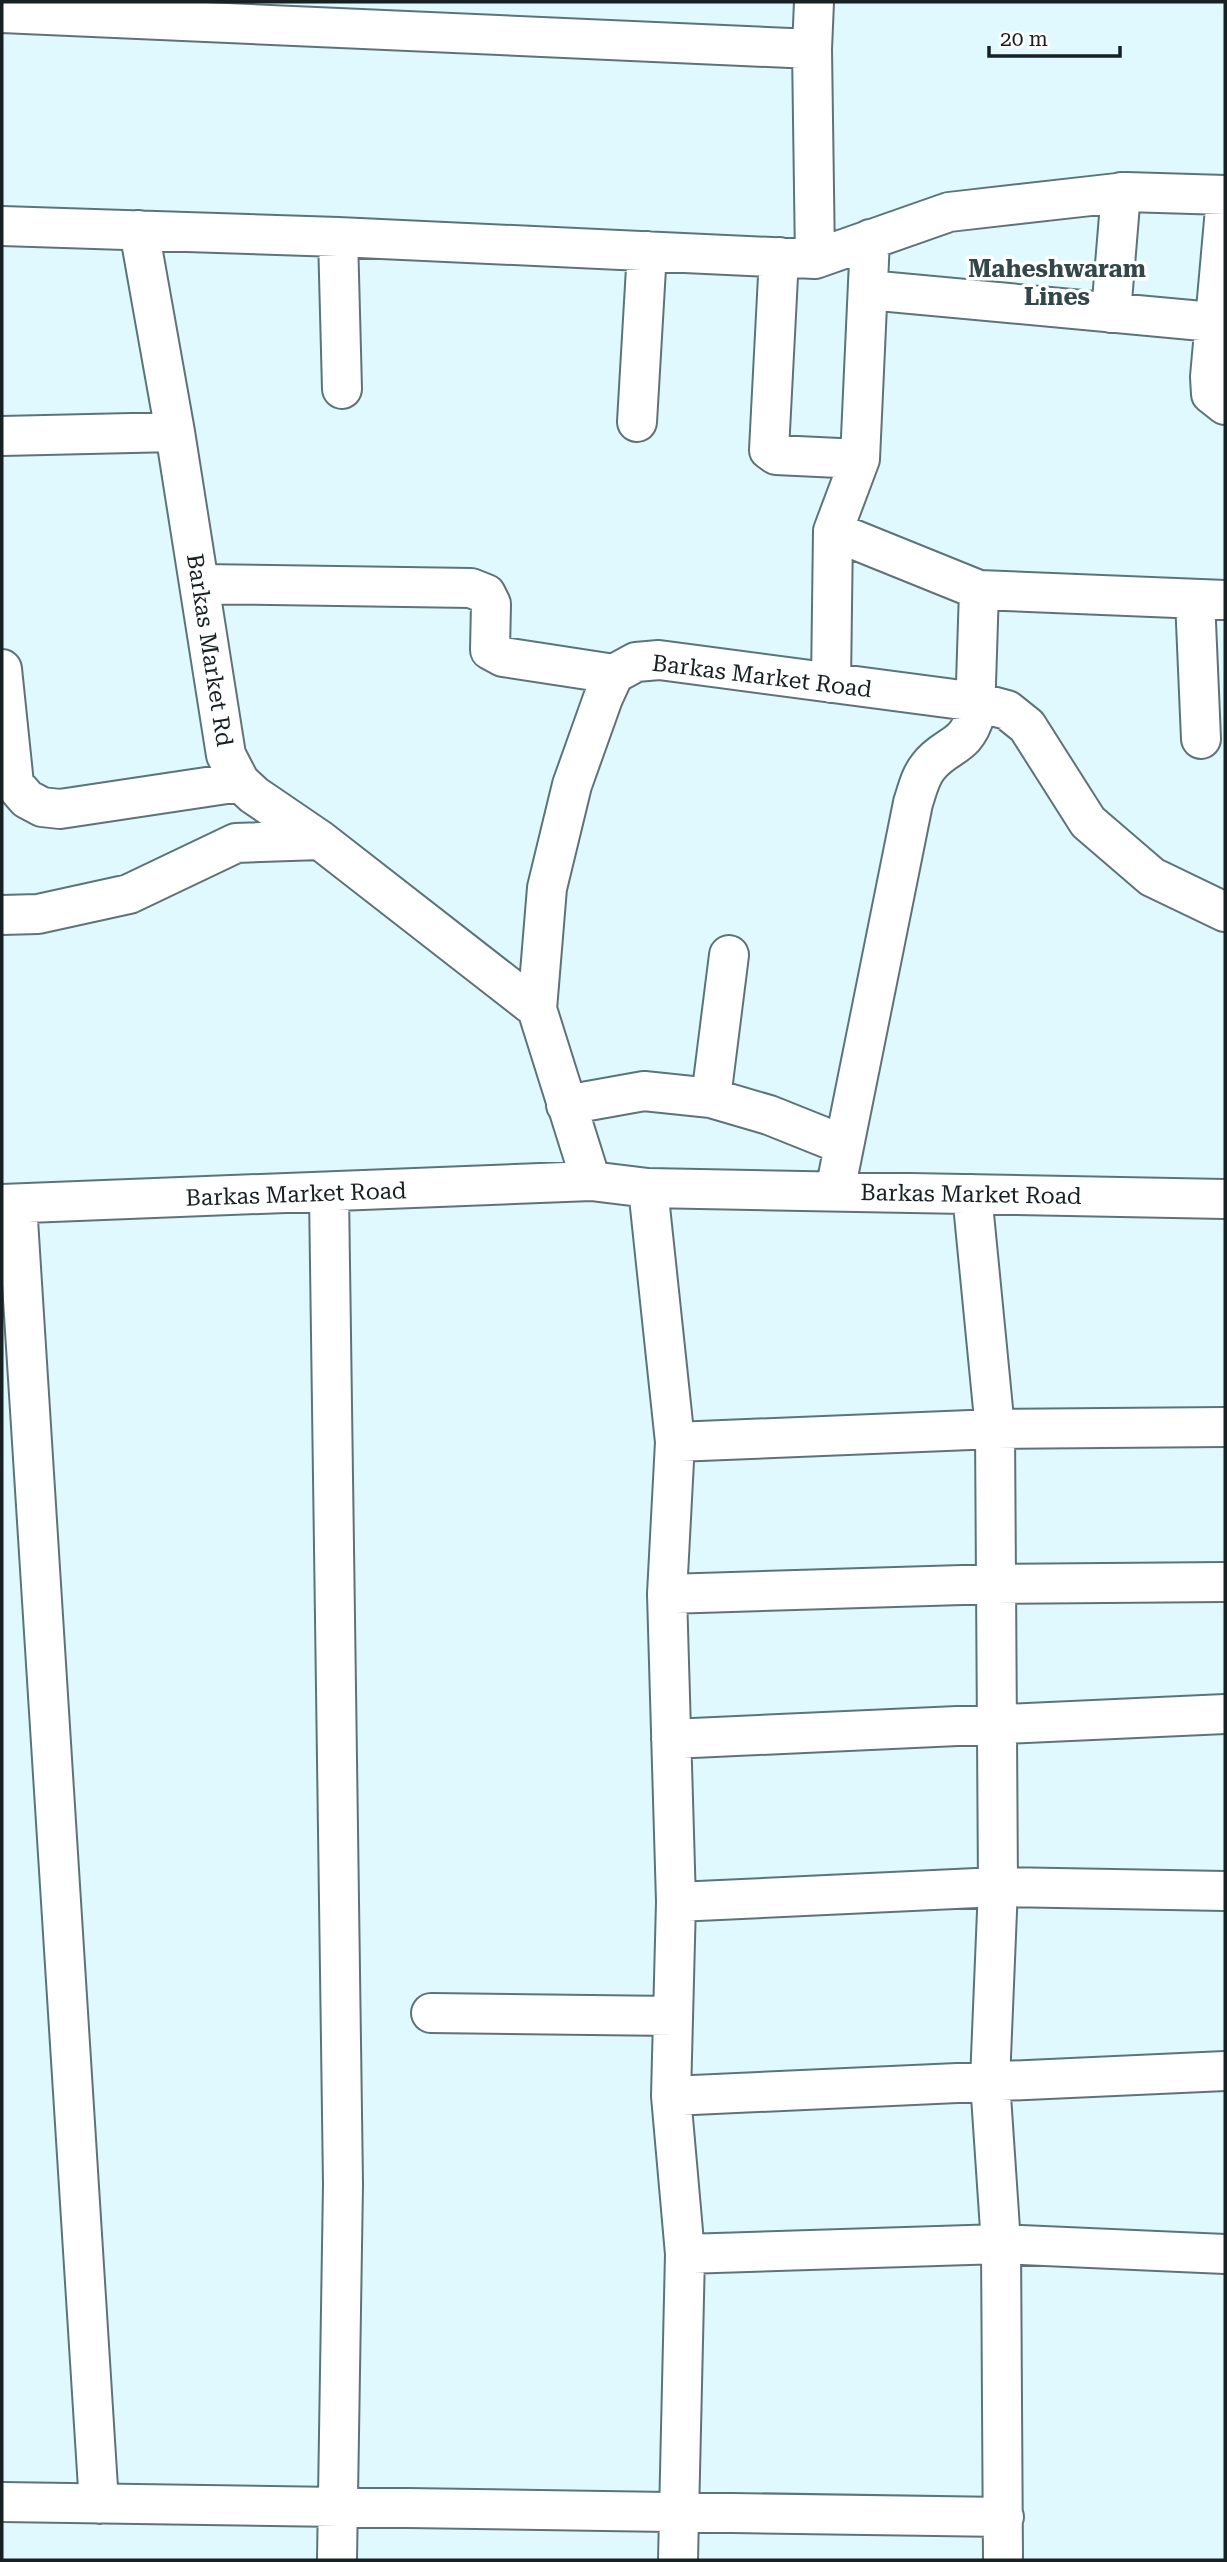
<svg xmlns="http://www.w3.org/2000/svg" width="1227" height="2562" viewBox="0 0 1227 2562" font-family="'Roboto Serif',serif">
	<rect width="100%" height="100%" fill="#e0f9fe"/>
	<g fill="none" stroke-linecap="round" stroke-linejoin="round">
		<defs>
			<path id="minor" d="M814,2L812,49L815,259L949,212L1126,192L1225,195
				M2,13L812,49
				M1225,209L1210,377L1211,394L1225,405
				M2,226L338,237L815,259
				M139,230L175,432L226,755L240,782L254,795L320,840L537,1009
				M338,237L342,389
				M870,239L860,459L833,531L979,590
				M779,257L769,450L776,455L860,459
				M868,290L1213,322
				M1111,313L1121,192
				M637,422L647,251
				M2,436L175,432
				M199,584L471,588L486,594L491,604L490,650L503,657L614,674
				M1195,599L1201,739
				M2,669L14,784L27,799L42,807L60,809L240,782
				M831,683L833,531
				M2,915L38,914L129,894L236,843L320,840
				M711,1098L729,955
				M566,1105L644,1091L711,1098L769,1115L844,1145
				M591,1181L537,1009L547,888L572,785L603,698L614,674L636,662L659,660L977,702L1007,710L1027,726L1088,822L1152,877L1225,912
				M648,1188L675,1442L667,1594L676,1902L671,2096L685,2254L678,2560
				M835,1191L913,803C917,791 920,777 928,767C945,744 966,749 975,715L979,590L1225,600
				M329,1193L343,2184L337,2560
				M972,1194L995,1429L998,1887L990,2081L1001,2244L1003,2560
				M2,1204L591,1181L648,1188L1225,1199
				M17,1204L99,2504
				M675,1442L995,1429L1225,1427
				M667,1594L996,1584L1225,1582
				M671,1739L1225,1714
				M676,1902L998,1887L1225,1891
				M431,2013L673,2016
				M671,2096L1225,2071
				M685,2254L1001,2244L1225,2254
				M2,2502L1004,2517"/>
		</defs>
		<use href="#minor" stroke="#5e7378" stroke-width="42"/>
		<use href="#minor" stroke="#fff" stroke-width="38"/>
	</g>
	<g text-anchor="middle" stroke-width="7" stroke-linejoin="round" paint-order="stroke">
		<g font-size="23" fill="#172022" stroke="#fff">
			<text transform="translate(210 650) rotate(81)" y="8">Barkas Market Rd</text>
			<text transform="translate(762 676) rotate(7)" y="8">Barkas Market Road</text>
			<text transform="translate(296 1194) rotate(-2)" y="8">Barkas Market Road</text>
			<text transform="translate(971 1194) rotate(1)" y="8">Barkas Market Road</text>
		</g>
		<g font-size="24" font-weight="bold" fill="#33474b" stroke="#fff">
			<text x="1057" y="277">Maheshwaram<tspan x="1057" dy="28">Lines</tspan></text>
		</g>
	</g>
	<rect width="1227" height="2562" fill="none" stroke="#172022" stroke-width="7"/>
	<path d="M989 46v10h131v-10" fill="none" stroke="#172022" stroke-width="3.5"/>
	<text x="1000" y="46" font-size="21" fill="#172022" stroke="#ffffff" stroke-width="5" paint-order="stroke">20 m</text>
</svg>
